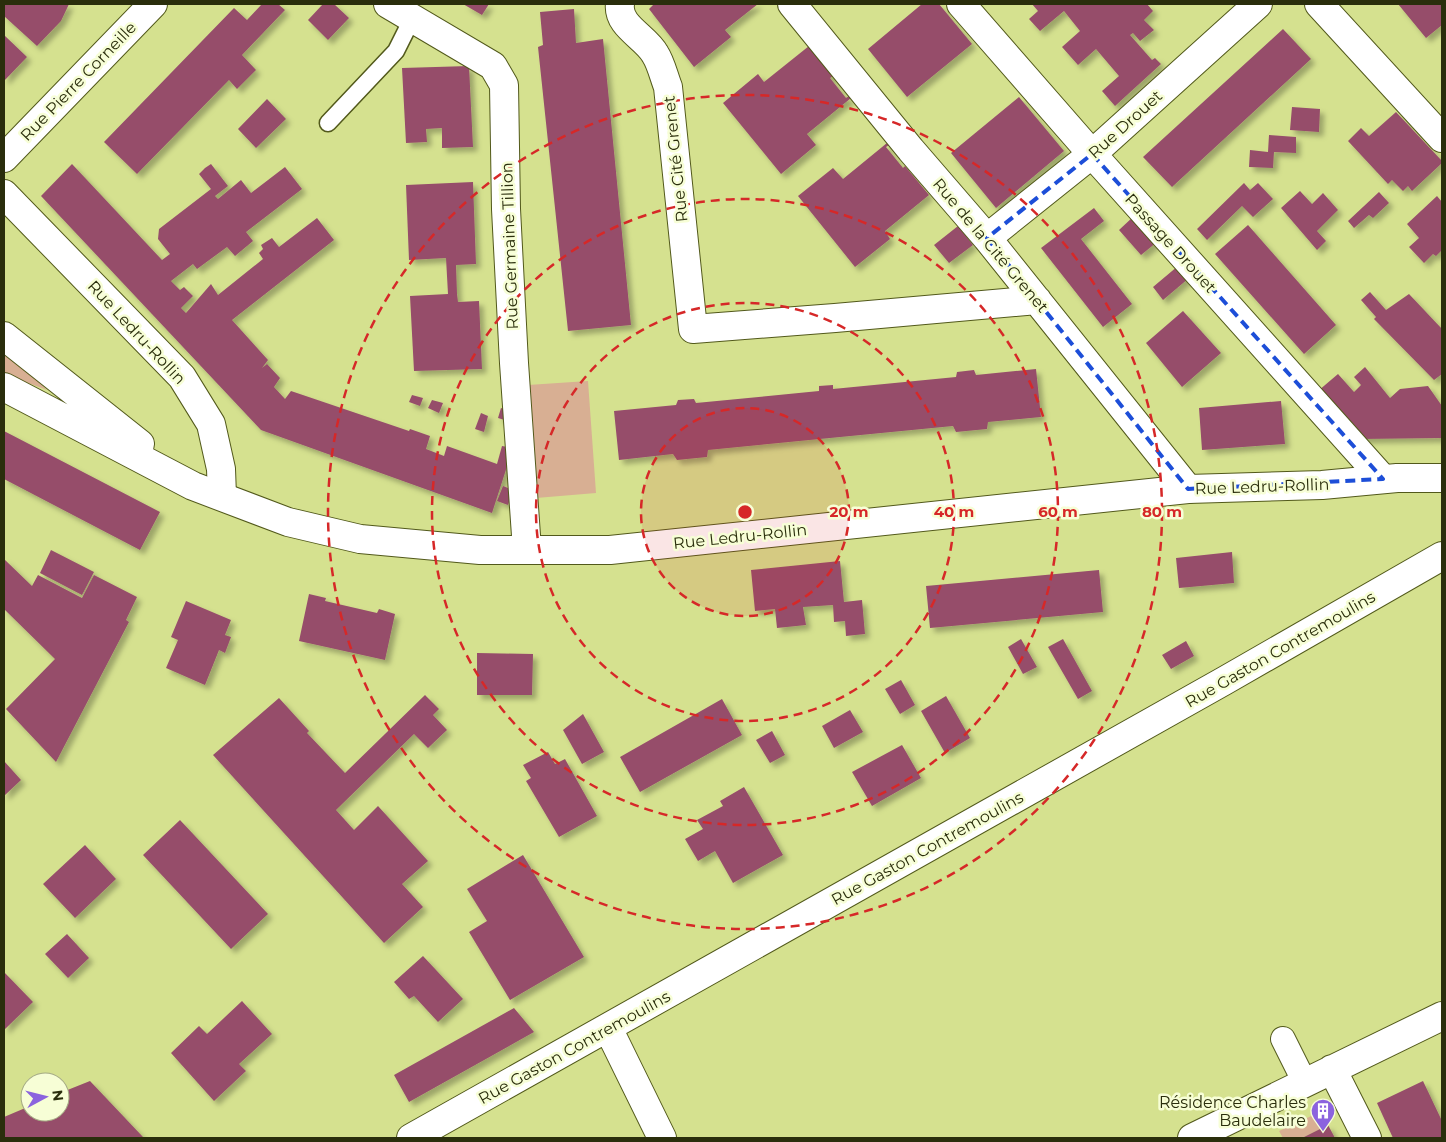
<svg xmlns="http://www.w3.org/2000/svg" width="1446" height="1142" viewBox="0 0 1446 1142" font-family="Montserrat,sans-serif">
	<defs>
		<filter id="shadow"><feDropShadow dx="4.5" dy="4.5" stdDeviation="2.5" flood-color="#0004"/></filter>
	</defs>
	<rect width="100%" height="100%" fill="#d5e18f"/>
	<path fill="#d8af93" d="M4,352L24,367L47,390L4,374Z
		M588,381L596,493L536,498L528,385Z
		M1322,1111L1328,1125L1302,1138H1283L1279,1131Z"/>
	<path fill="#964d6b" filter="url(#shadow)" d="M4,4H69L61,21L37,46L4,16Z
		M262,4H278L285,10L242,55L256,70L237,89L229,80L137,174L104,142L234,8L247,20Z
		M323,4H334L349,18L328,40L308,20Z
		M463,4H489L482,15Z
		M654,4H758L725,30L731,37L694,67L649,9Z
		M922,4H939L972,44L907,97L868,49Z
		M1032,4H1147L1153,11L1144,20L1154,30L1140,41L1133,33L1130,35L1152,60L1155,58L1161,64L1115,106L1102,91L1119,76L1096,49L1078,65L1062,47L1080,31L1064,11L1040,31L1029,19L1038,11Z
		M1398,4H1442V25L1426,38Z
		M574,9L576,43L603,39L631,325L568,331L538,47L543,45L540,12Z
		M1283,29L1311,59L1172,187L1143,157Z
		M4,35L27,57L4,81Z
		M809,46L833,76L830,78L846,98L849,96L851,98L807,134L816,145L781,174L723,103L758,74L764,82Z
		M469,66L473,147L442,148V128L426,129L427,142L406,143L402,68Z
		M1019,97L1064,151L996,208L951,153Z
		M267,99L286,119L256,148L238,129Z
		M1292,107L1320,109L1319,132L1290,130Z
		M1396,112L1442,161V163L1412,191L1408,186L1403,191L1392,180L1388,184L1348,141L1361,128L1369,136Z
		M1269,135L1296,137V153L1274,152L1273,168L1249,167L1250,150L1268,152Z
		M887,143L889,145L886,147L903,168L905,166L929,195L885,231L890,239L855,267L798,196L833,168L843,179Z
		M72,164L162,260L170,254L158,239L159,229L211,189L199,174L205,168L211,164L228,186L215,196L218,199L241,180L251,193L285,167L302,189L246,232L253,241L235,256L227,247L197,269L193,264L171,281L180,290L184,287L193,296L181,308L186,313L211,284L218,295L263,259L259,253L263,249L261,245L272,238L279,247L317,218L334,240L232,320L268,360L262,368L267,364L280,378L274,387L285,399L291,391L409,431L410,429L430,436L426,449L444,456L447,446L497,464L502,446L513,448L492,513L261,430L41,196Z
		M473,182L476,264L456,265L457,294L458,302L479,301L482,369L414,371L410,296L448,294L446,258L409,260L406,185Z
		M1244,183L1250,190L1258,183L1273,199L1253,217L1242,206L1207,240L1197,229Z
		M1300,191L1312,204L1323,193L1338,210L1317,231L1326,241L1317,250L1281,208Z
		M1379,192L1389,203L1373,218L1369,215L1354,228L1348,221Z
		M1437,196L1442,202V250L1436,256L1433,254L1424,263L1409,247L1419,238L1407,224Z
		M1094,208L1104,221L1081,239L1132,304L1103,327L1041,248Z
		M1134,216L1157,242L1141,255L1119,230Z
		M1248,225L1336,325L1304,354L1215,254Z
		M958,226L973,245L949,263L934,245Z
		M1178,266L1189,278L1163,300L1153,287Z
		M1370,292L1386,310L1409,294L1442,329V374L1434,380L1374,319L1376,317L1361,300Z
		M1183,311L1221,353L1182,387L1146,343Z
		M1365,367L1390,398L1400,389L1428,386L1442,406V438L1360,439L1318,391L1338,374L1354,392L1361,385L1354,377Z
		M1036,369L1041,417L988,422L987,429L956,432L953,426L708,450L707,457L677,460L673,454L619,460L614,411L676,405L678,400L694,399L696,403L819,391V386L833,385V389L956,377L957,372L974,370L976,375Z
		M412,395L423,398L420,406L409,402Z
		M432,400L443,403L439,413L428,408Z
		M1281,401L1285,444L1202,450L1199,408Z
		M501,408L510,411L511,422L498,418Z
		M481,413L488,416L484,432L475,429Z
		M4,431L160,512L140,550L4,479Z
		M503,486L513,490L508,505L497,501Z
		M51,550L94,572L82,595L40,573Z
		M1232,552L1234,583L1179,588L1176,558Z
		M4,559L32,586L38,575L82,598L94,575L137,597L126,620L129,622L56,762L6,709L55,659L4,609Z
		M840,561L844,602L862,600L865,634L846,636L845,621L834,622L833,605L803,607L806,625L777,628L775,609L755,611L751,570Z
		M1099,570L1103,612L930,628L926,586Z
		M309,594L326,598L325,601L377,613L379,609L395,614L385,660L299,641Z
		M186,601L231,620L225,635L231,637L225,653L219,650L205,685L166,668L178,640L171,637Z
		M1021,639L1037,667L1023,674L1008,647Z
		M1063,639L1092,691L1078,699L1048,647Z
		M1186,641L1194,656L1171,669L1162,655Z
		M477,653L533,654L532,695H477Z
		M901,680L915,705L900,714L885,689Z
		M425,695L439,709L433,715L447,730L428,748L414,734L336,810L354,830L378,806L428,861L402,884L423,907L384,943L213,755L279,698L309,731L307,733L345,773Z
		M946,696L970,738L945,753L921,711Z
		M722,699L742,735L640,792L620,757Z
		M850,710L863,732L834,748L822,726Z
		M583,714L604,752L582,764L563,730Z
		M772,731L785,755L770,763L756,740Z
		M902,745L921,778L872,806L852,772Z
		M548,752L555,764L565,759L597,816L559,837L526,781L531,778L523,765Z
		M4,761L21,780L4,796Z
		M744,787L783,855L733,883L715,851L698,861L685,839L703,829L697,820L723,806L720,801Z
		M180,820L268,914L231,949L143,855Z
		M85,845L116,879L75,918L43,884Z
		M523,855L584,957L510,1000L469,932L487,921L467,889Z
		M67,934L89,958L68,978L45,954Z
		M423,956L463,999L438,1022L414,996L409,999L394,982Z
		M4,972L33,1002L4,1030Z
		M242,1001L272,1034L239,1064L246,1071L214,1101L171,1053L199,1026L207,1034Z
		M514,1008L534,1032L409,1102L394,1075Z
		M90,1081L143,1137L4,1138V1117L30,1106V1112H60V1093Z
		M1423,1081L1442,1121V1138H1393L1377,1103Z
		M1328,1125L1335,1138H1302Z"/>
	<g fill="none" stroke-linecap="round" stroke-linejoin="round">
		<defs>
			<path id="service" d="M328,123L396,51L412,19"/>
			<path id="pedestrian" d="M1283,1039L1305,1083"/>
			<path id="minor" d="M388,4L493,66L504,85L506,209L514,363L527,550
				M620,4C617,26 646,37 655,54C661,63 664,77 668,87L693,329L835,318L1037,300
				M792,4L911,150L987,238L1188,489
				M961,4L1092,154L1383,479
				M1319,4L1442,138
				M4,194L182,377L211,424L221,469L222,496
				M987,238L1092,154L1258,4
				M608,1028L662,1138
				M1332,1069L1367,1138
				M411,1138L1224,681L1442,556
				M1192,1138L1442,1016"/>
			<path id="tertiary" d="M4,158L153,4
				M4,336L140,444
				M4,387L193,486L288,522L360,539L480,550H610L1188,489L1322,485L1397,478H1442"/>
		</defs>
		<use href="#service" stroke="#52591b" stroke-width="19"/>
		<use href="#pedestrian" stroke="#52591b" stroke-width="26"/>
		<use href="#minor" stroke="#52591b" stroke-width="30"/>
		<use href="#tertiary" stroke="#52591b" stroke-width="30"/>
		<use href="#service" stroke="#fff" stroke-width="16"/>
		<use href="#pedestrian" stroke="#fff" stroke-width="24"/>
		<use href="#minor" stroke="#fff" stroke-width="28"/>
		<use href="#tertiary" stroke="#fff" stroke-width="28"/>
	</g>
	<path fill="none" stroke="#1d4ed8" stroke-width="4" stroke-dasharray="10 6" stroke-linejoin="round" d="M1092,154L1383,479L1188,489L987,238Z"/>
	<circle cx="745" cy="512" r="104" fill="#d62828" fill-opacity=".12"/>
	<g fill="none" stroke="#d62828" stroke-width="2.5" stroke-dasharray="9 6">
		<circle cx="745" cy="512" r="104"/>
		<circle cx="745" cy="512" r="209"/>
		<circle cx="745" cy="512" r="313"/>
		<circle cx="745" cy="512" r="417"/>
	</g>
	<defs>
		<symbol id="building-pin" viewBox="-11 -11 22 30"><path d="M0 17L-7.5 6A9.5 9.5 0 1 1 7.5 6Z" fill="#8b63de" stroke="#f7fed6"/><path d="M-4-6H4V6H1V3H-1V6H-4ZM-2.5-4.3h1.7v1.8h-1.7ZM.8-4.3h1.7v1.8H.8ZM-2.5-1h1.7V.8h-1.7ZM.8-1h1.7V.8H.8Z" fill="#fff"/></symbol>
	</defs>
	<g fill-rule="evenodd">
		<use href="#building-pin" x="1309" y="1097" width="28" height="38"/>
	</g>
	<g text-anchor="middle" stroke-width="5" stroke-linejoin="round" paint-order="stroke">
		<g font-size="16" fill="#2a2e0c" stroke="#f7fed6">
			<text transform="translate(78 81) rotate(-46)" y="6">Rue Pierre Corneille</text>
			<text transform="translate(1125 124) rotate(-42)" y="6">Rue Drouet</text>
			<text transform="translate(675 159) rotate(-96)" y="6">Rue Cité Grenet</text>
			<text transform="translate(1171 243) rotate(48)" y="6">Passage Drouet</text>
			<text transform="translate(991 245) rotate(50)" y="6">Rue de la Cité Grenet</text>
			<text transform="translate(509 246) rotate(-92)" y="6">Rue Germaine Tillion</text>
			<text transform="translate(137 332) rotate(47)" y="6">Rue Ledru-Rollin</text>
			<text transform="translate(1262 486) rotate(-2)" y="6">Rue Ledru-Rollin</text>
			<text transform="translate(740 536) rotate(-6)" y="6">Rue Ledru-Rollin</text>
			<text transform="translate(1280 649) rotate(-30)" y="6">Rue Gaston Contremoulins</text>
			<text transform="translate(927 848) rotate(-29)" y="6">Rue Gaston Contremoulins</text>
			<text transform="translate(574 1047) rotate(-29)" y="6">Rue Gaston Contremoulins</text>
		</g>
		<g font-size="16" fill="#2a2e0c" stroke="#f7fed6" text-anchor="end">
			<text x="1306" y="1108">Résidence Charles<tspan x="1306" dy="18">Baudelaire</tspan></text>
		</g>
	</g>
	<circle cx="745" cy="512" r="8" fill="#d62828" stroke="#f7fed6" stroke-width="2.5"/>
	<g font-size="15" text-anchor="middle" font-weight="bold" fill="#d62828" stroke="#f7fed6" stroke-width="5" stroke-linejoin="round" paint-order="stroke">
		<text x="849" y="517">20 m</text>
		<text x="954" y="517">40 m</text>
		<text x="1058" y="517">60 m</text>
		<text x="1162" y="517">80 m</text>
	</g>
	<rect width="1446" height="1142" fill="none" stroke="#2a2e0c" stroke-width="10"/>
	<g transform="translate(45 1097) rotate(83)"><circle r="24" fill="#f7fed6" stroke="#a5ab85"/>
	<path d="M0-4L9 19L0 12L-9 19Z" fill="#8b63de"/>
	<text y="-8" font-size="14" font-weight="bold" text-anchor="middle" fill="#2a2e0c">N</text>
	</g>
</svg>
